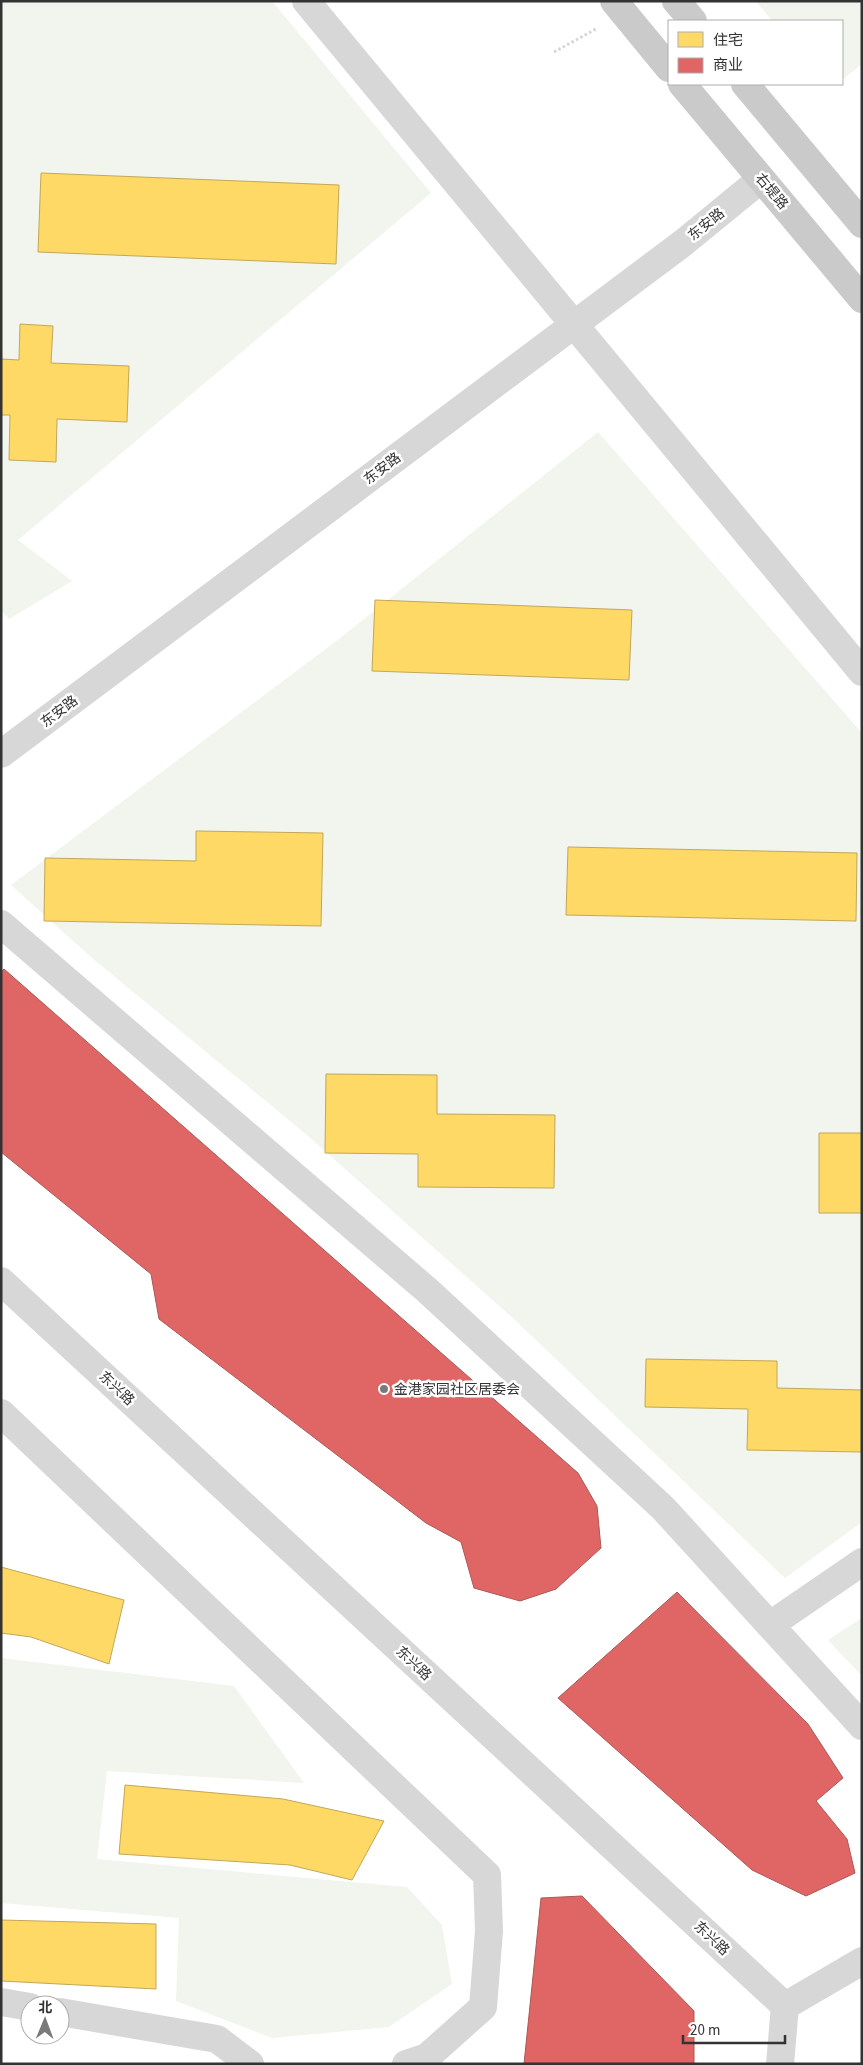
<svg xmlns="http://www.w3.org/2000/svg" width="863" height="2065" viewBox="0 0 863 2065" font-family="'Source Sans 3','Noto Sans SC',sans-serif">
	<rect width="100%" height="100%" fill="#fff"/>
	<path fill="#f1f5ed" d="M1,1H272L431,193L18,540L72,581L9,619L1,610Z
		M756,1H862V64L842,80V21H772Z
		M598,432L862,733V1522L785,1578L515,1320L307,1135L92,958L11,885L339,639Z
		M862,1618V1676L828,1640Z
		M1,1658L234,1686L304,1783L107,1771L97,1859L407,1887L442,1925L452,1984L389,2027L272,2038L176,2001L179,1918L1,1903Z"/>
	<path fill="#ffd966" stroke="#c2a757" d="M41,173L339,185L336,264L38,252Z
		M20,324L53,326L51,363L129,366L127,422L57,419L56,462L9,460L10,415H1V359L19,360Z
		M375,600L632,610L629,680L372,671Z
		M196,831L323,833L321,926L44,921L45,858L196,861Z
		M568,847L857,853L856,921L566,915Z
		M326,1074L437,1075V1114L555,1115L554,1188L418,1187V1154L325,1153Z
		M819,1133H862V1213H819Z
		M646,1359L777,1361V1388L862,1390V1452L747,1450L748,1409L645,1407Z
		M1,1567L124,1600L109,1664L31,1637L1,1633Z
		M125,1785L283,1799L384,1821L352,1880L290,1865L119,1854Z
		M1,1920L156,1924V1989L1,1981Z"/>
	<path fill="#e06666" stroke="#ac5757" d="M4,969L578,1473L597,1506L601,1548L556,1589L520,1601L474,1588L461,1542L426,1523L159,1319L151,1274L1,1152V972Z
		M677,1592L808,1724L843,1778L816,1801L847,1839L855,1873L806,1896L752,1870L558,1698Z
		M582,1896L694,2011V2064H524L541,1898Z"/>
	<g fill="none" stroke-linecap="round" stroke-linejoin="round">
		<path stroke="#d6d6d6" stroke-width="3" stroke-dasharray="2.5 2.5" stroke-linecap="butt" d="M554,52L596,29"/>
		<path stroke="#d7d7d7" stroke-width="28" d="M306,1L862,672
			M1,754L683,243L761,179
			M1,924L428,1291L663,1508L862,1726
			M1,1281L785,2006L780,2064
			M1,1413L487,1875L489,1931L483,2007L427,2057L406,2064
			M770,1625L862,1562
			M1,2002L30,2007
			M785,2006L862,1961
			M60,2012L217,2039L250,2064"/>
		<path stroke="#cacaca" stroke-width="28" d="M614,1L669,68
			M676,1L693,21
			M682,84L862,299
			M745,84L862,224"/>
	</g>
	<circle fill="#7a7a7a" stroke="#fff" stroke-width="2" cx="384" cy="1389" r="5"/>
	<g text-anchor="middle" stroke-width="5" stroke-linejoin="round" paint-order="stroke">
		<g font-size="14" fill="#333" stroke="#fff">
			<text transform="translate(772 191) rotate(50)" y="5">右堤路</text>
			<text transform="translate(706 224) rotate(-39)" y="5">东安路</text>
			<text transform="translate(382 468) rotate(-37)" y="5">东安路</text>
			<text transform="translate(59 711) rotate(-37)" y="5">东安路</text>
			<text transform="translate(117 1388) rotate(43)" y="5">东兴路</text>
			<text transform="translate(414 1663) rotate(43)" y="5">东兴路</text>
			<text transform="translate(712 1938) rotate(43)" y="5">东兴路</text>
		</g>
		<g font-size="14" fill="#333" stroke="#fff" text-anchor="start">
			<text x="394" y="1394">金港家园社区居委会</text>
		</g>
	</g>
	<rect width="863" height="2065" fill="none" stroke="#333333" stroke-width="5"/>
	<rect x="668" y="20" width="175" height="65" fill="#ffffff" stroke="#adadad"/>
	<rect x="678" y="32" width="25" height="15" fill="#ffd966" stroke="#adadad"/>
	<text x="713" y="45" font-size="15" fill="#333333">住宅</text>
	<rect x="678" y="58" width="25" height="15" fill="#e06666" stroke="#adadad"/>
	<text x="713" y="70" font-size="15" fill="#333333">商业</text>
	<g transform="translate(45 2020) rotate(1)"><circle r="24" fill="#ffffff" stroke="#adadad"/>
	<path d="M0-4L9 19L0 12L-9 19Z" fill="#7a7a7a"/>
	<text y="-8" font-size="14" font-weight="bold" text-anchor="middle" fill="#333333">北</text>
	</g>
	<path d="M683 2035v8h102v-8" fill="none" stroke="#333333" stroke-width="2.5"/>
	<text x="690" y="2035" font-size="15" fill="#333333" stroke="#ffffff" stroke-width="4" paint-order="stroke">20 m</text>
</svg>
